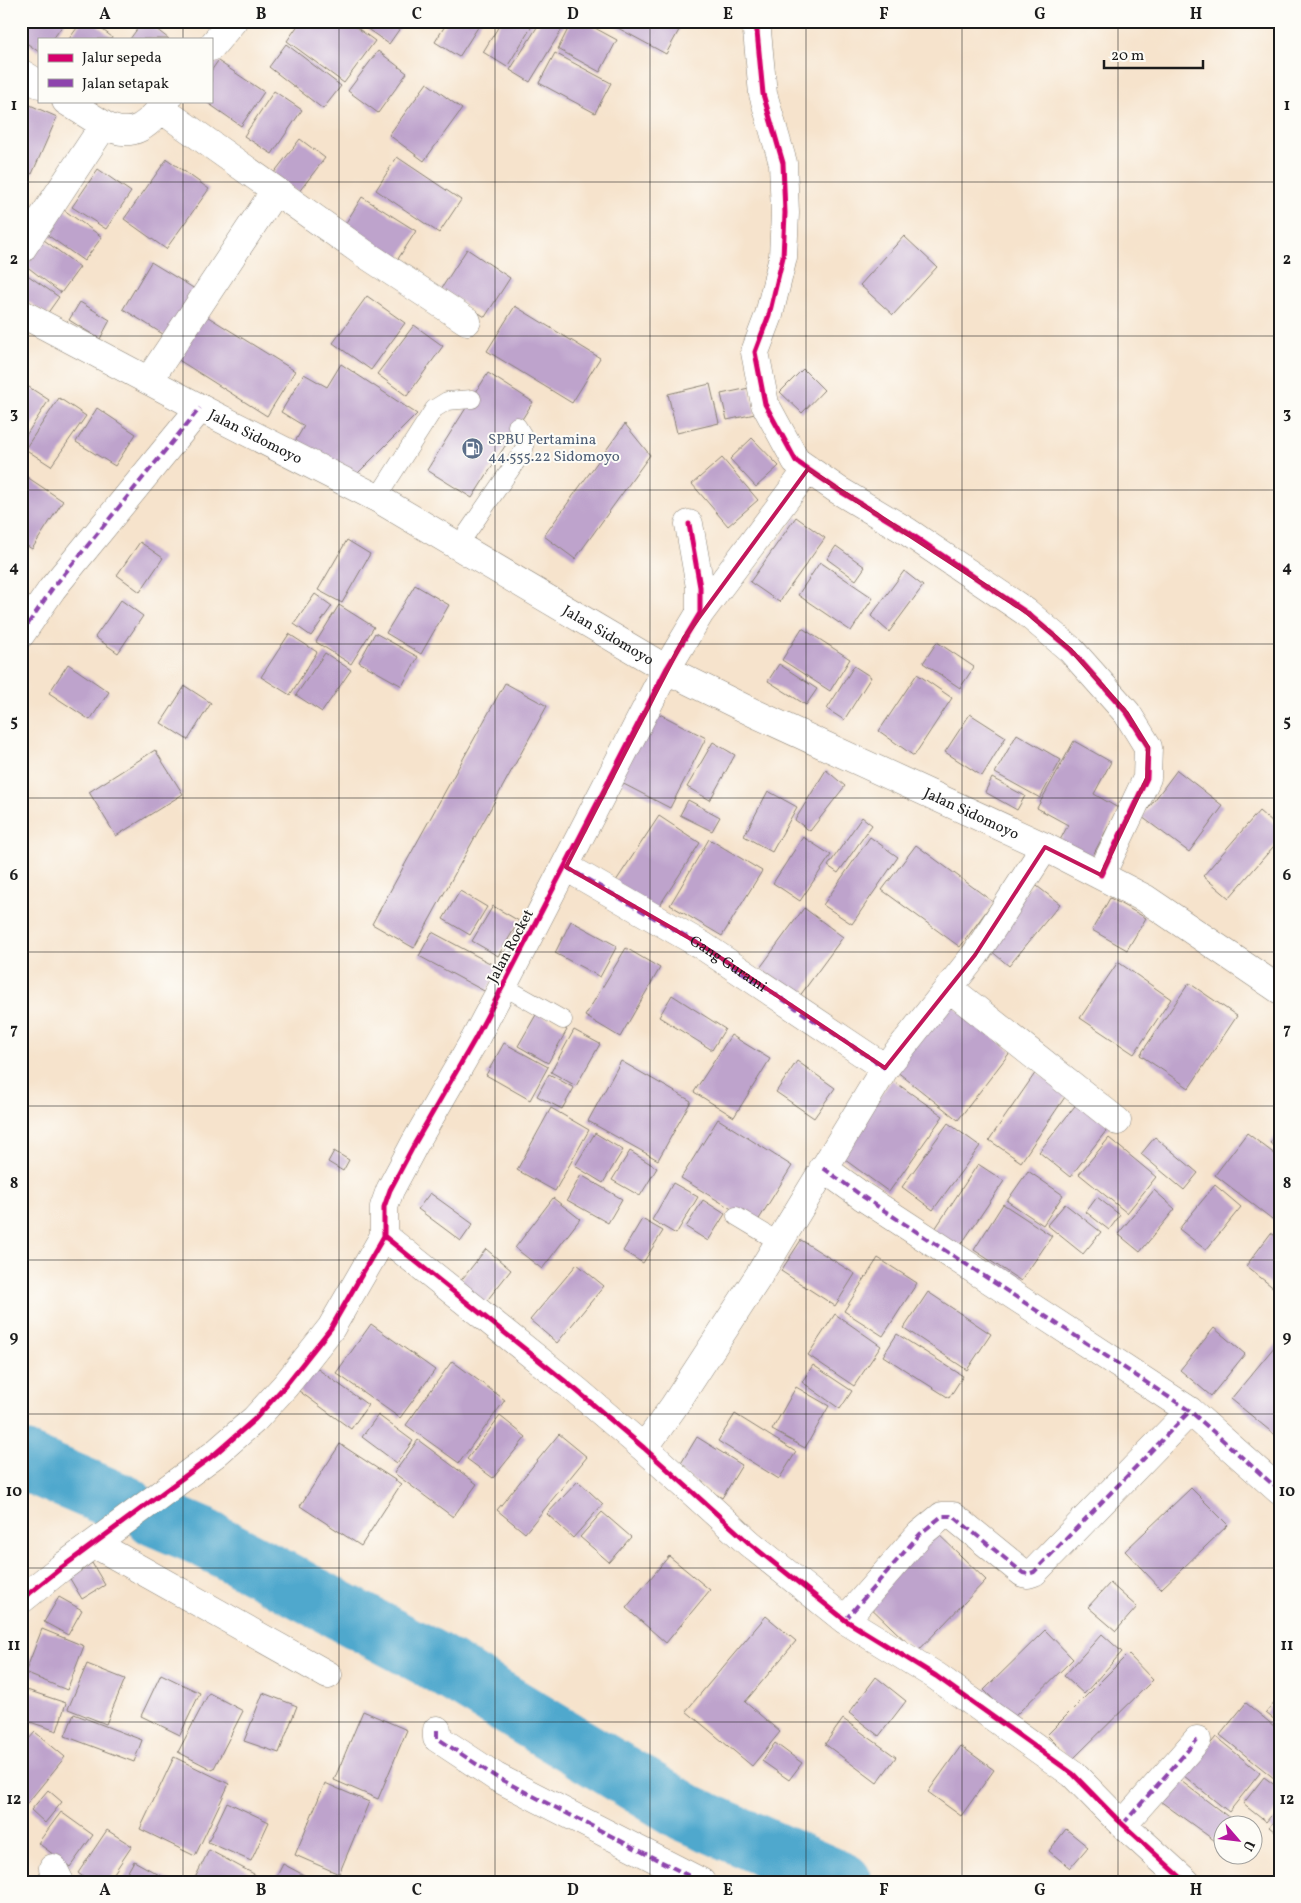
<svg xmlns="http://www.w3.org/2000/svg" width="1301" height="1903" viewBox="0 0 1301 1903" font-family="Vollkorn,serif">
	<rect width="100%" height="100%" fill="#fdfcf7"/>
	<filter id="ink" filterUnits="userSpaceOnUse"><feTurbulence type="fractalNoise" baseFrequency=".02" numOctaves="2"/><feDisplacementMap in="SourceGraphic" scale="10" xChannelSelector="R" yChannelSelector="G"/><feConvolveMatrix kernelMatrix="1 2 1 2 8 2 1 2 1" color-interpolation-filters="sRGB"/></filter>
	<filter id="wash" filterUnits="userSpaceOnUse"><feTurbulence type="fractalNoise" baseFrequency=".0096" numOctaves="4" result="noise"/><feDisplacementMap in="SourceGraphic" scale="20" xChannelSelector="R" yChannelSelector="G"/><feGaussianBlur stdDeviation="1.12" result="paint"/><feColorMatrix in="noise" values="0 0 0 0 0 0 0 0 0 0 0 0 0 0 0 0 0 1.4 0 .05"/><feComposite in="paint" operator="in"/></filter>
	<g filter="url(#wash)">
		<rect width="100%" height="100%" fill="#f6e3cc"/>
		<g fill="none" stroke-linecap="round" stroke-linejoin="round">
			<path stroke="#50a8cd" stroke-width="59" d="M21,1460L126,1505
				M155,1517L202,1537L431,1659L685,1812L843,1882"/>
		</g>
		<g id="blocks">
			<path fill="#bea3cc" d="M29,21H66L53,39H39V52L21,39V32Z
				M82,21H91L112,37L111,39H69Z
				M143,21H146L169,39H130Z
				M301,21H348L375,41L344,83L287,41Z
				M356,21H405L389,44Z
				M448,21H482L459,57L435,42Z
				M502,21H535L507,67L483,52Z
				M541,21H567L530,82L510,70Z
				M572,21H582L617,40L600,72L558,49Z
				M605,21H684L666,54Z
				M286,44L341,86L323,109L269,67Z
				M378,51L407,73L378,113L348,91Z
				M555,53L611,83L595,113L539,83Z
				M218,61L264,92L241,126L205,101H211V71Z
				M427,83L462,109L424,161L389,135Z
				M274,91L302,110L272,154L244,136Z
				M21,101L57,117L32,174L21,169Z
				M300,139L325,158L298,193L273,174Z
				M397,157L461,200L439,233L376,190Z
				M167,159L209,189L166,249L124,219Z
				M98,169L131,192L106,229L72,207Z
				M21,178L30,182L21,203Z
				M362,197L416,231L396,262L342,229Z
				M64,210L102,237L84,261L46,234Z
				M904,236L937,267L893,315L860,285Z
				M44,240L80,267L61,293L25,265Z
				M467,249L510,278L485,317L441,289Z
				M151,262L195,289L166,336L123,309Z
				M26,274L59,297L47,314L21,297V280Z
				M367,296L405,323L371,370L333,343Z
				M80,302L110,320L100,339L69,320Z
				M515,306L600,358L572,403L487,351Z
				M205,315L295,371L267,416L177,359Z
				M414,325L443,346L407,396L377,374Z
				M341,364L417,414L353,478L293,445L304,426L281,412L304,374L327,387Z
				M803,369L824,390L802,413L780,392Z
				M488,373L533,402L472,498L427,470Z
				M21,382L49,400L21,443Z
				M710,384L719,423L677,433L668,394Z
				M749,388L755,414L727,420L721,394Z
				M59,398L86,416L51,466L25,449Z
				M97,408L136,434L115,466L76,442Z
				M625,424L650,455L575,559L544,536Z
				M752,438L779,466L756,487L730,459Z
				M722,458L758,500L728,526L692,484Z
				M21,473L63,501L32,549L21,542Z
				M796,517L825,538L779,602L750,582Z
				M347,540L370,554L342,603L318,590Z
				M140,542L163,558L140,592L117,575Z
				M836,546L865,567L856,580L827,559Z
				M820,562L873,598L851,631L798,595Z
				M904,571L923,586L889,632L871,616Z
				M415,585L449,605L421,654L386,633Z
				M315,594L332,606L311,636L294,624Z
				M121,600L143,616L118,653L95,637Z
				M339,605L374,627L351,664L316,642Z
				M802,628L850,659L830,691L782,660Z
				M375,633L418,657L402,686L359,662Z
				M289,634L317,652L290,695L261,677Z
				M937,642L974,667L960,688L923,663Z
				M325,653L351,670L322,712L296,695Z
				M68,664L109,692L90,720L49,693Z
				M779,664L817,689L806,705L768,681Z
				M854,666L871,677L844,720L827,709Z
				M917,674L952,698L914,756L879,731Z
				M505,683L547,706L414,948L372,924Z
				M185,686L211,703L188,740L161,723Z
				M650,709L706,738L670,808L614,779Z
				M970,714L1006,737L982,776L945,752Z
				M1017,734L1061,760L1040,798L995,773Z
				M1074,741L1111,762L1094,794L1118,808L1091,859L1059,842L1068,825L1037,808Z
				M713,742L735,755L710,800L687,787Z
				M155,750L183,794L116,836L89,792Z
				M826,770L845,786L810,831L795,820Z
				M1177,770L1223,806L1189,852L1142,817Z
				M992,778L1025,796L1017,810L985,792Z
				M768,791L797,807L772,852L744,836Z
				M688,800L720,817L712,831L680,815Z
				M1259,811L1280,829V839L1229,898L1203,876Z
				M659,816L700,843L656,911L614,884Z
				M862,817L872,825L838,873L828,866Z
				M803,837L831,855L800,901L773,883Z
				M870,837L898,857L852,924L823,905Z
				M709,839L762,871L722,936L670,905Z
				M916,845L993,902L960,947L882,890Z
				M1033,883L1060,904L1009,966L983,944Z
				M460,891L487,907L470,935L443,919Z
				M1110,898L1146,918L1127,950L1092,930Z
				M493,906L519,921L498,956L472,941Z
				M804,908L843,937L799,997L760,968Z
				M571,921L617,946L600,977L555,953Z
				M432,932L499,968L486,992L419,956Z
				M626,948L660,968L620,1037L585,1016Z
				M1118,962L1171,999L1134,1054L1080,1018Z
				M1189,983L1237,1016L1189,1088L1140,1055Z
				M672,995L725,1029L712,1050L659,1017Z
				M944,999L1011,1051L958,1120L891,1067Z
				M537,1013L567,1030L548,1063L518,1046Z
				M574,1030L600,1044L576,1086L551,1072Z
				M731,1035L770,1059L734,1117L694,1092Z
				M504,1043L548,1067L530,1100L486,1075Z
				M621,1061L691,1101L658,1160L588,1121Z
				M797,1061L835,1088L814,1118L776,1092Z
				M1036,1072L1067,1094L1021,1162L989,1140Z
				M549,1074L574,1088L562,1109L537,1096Z
				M892,1080L943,1116L889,1192L837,1154Z
				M1078,1102L1110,1126L1070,1177L1039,1152Z
				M551,1108L589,1130L555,1191L517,1170Z
				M718,1119L792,1166L756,1224L681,1178Z
				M948,1123L980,1146L933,1210L902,1187Z
				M1280,1131V1150L1270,1143Z
				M595,1133L623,1150L603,1183L575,1166Z
				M1247,1133L1280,1158V1217L1276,1222L1215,1175Z
				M1155,1137L1198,1173L1184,1190L1141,1154Z
				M1109,1138L1156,1177L1127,1213L1079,1174Z
				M334,1151L349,1160L343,1171L328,1162Z
				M630,1151L657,1168L640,1196L612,1180Z
				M978,1164L1004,1181L958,1249L933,1232Z
				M1028,1171L1063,1195L1043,1225L1007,1201Z
				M581,1175L622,1199L608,1223L567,1200Z
				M673,1183L698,1197L676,1234L652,1220Z
				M1215,1185L1241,1207L1206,1250L1179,1229Z
				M1154,1190L1175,1209L1140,1252L1118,1234Z
				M430,1193L473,1224L461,1241L418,1209Z
				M1097,1197L1120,1215L1109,1230L1086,1212Z
				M553,1198L580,1219L542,1269L515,1248Z
				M703,1200L725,1214L708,1241L686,1227Z
				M1003,1204L1052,1236L1021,1281L974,1250Z
				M1065,1204L1101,1232L1083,1254L1047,1225Z
				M642,1219L663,1231L643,1263L623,1251Z
				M1271,1233L1280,1239V1293L1246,1266Z
				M801,1240L855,1274L835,1306L781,1271Z
				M486,1249L511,1270L485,1303L459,1283Z
				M878,1258L917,1283L883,1336L844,1311Z
				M577,1264L604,1286L557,1343L530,1320Z
				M928,1292L991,1334L967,1370L904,1328Z
				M1280,1303V1314L1274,1310Z
				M835,1314L881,1346L854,1386L808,1355Z
				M371,1324L435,1370L400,1418L336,1373Z
				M1214,1328L1245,1354L1211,1396L1180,1370Z
				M897,1334L963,1376L949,1398L883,1356Z
				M1280,1340V1439L1231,1399Z
				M452,1361L505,1400L459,1463L406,1425Z
				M813,1365L852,1391L840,1409L802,1382Z
				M315,1367L368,1405L351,1429L299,1391Z
				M796,1387L829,1406L805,1448L772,1430Z
				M735,1414L796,1452L779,1479L718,1441Z
				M378,1415L413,1441L397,1463L362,1437Z
				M500,1416L526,1437L493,1478L467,1459Z
				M559,1434L587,1457L525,1533L497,1510Z
				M697,1437L742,1465L722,1498L677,1470Z
				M418,1440L477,1484L453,1517L394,1473Z
				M340,1444L401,1484L361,1546L300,1506Z
				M578,1481L603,1504L573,1538L547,1514Z
				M1191,1488L1228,1525L1161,1589L1125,1551Z
				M602,1512L631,1537L609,1562L580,1537Z
				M934,1530L986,1580L917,1652L865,1602Z
				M669,1556L710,1590L666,1643L626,1608Z
				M92,1563L105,1585L82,1599L69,1577Z
				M1110,1583L1137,1607L1116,1631L1088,1607Z
				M59,1597L82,1610L68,1635L44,1622Z
				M766,1616L796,1641L745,1702L780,1732L752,1766L686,1711Z
				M42,1629L84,1646L67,1690L25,1673Z
				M1045,1630L1073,1659L1012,1719L984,1690Z
				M1102,1634L1122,1652L1084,1694L1064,1676Z
				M1128,1654L1153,1680L1072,1760L1047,1735Z
				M87,1664L125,1679L106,1724L68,1709Z
				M161,1674L200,1693L180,1735L141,1716Z
				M876,1677L906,1701L879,1736L849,1713Z
				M21,1688L66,1703L57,1731L21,1719Z
				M209,1693L243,1711L213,1770L178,1752Z
				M263,1693L297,1706L279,1753L244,1741Z
				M1280,1696V1724L1266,1713Z
				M1246,1703L1280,1731V1783L1220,1735Z
				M363,1711L407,1730L378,1799L334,1780Z
				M74,1714L142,1740L134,1762L65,1736Z
				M843,1719L896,1757L877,1783L825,1744Z
				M35,1732L65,1757L21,1811V1748Z
				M1216,1737L1260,1773L1229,1812L1184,1776Z
				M775,1743L802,1763L789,1780L762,1761Z
				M961,1746L994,1770L961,1816L928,1792Z
				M174,1757L229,1784L195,1856L140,1829Z
				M1264,1777L1280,1789V1805L1266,1822L1243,1804Z
				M1177,1778L1235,1822L1232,1826H1224V1836L1218,1843L1160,1801Z
				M325,1783L369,1802L339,1874L295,1855Z
				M48,1790L62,1802L45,1823L31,1810Z
				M227,1802L269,1822L251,1861L208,1842Z
				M61,1812L93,1835L70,1867L38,1843Z
				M1280,1813V1836L1269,1827Z
				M1066,1829L1088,1847L1070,1868L1049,1851Z
				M107,1830L132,1846L108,1882H90L78,1873Z
				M209,1850L254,1874L250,1882H193Z
				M134,1861L172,1882H122Z
				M283,1864L317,1882H274Z"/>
		</g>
	</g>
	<g filter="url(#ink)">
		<use href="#blocks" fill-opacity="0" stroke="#898074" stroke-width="1"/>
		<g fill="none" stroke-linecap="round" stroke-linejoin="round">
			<defs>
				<path id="lane" d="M377,498L434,409L447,401L472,399
					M458,546L524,450L525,439L517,426
					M503,986L563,1020
					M736,1216L779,1242"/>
				<path id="street" d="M756,21L763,94L783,163L785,213L783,257L769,315L755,352L765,404L796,461L838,490L908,532L1026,612L1071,650L1127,713L1148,747L1147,778L1101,875
					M211,47L233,21
					M21,73L39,84
					M66,101L104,125
					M161,109L365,254L467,321
					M21,250L104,125C134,141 149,124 167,101
					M149,380L275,191
					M700,613L808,469
					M21,634L52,589L200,408
					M566,867L703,946L885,1068
					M949,988L1117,1121
					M823,1168L862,1196L1190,1411L1280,1491
					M384,1236L576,1390L644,1448L749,1543L845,1620L936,1676L1073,1774L1118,1820L1186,1882
					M644,1448L674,1406L758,1277L885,1068L975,955L1045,847
					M95,1544L328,1675
					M21,1600L61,1568L215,1454L255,1419L285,1386L331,1328L384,1236V1207L390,1190L415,1143L475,1039L503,986L667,668L700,613V587L689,524
					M845,1620L920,1534L942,1516H953L1023,1573L1028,1574L1034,1572L1190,1411
					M437,1730V1738L496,1777L701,1882
					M1123,1824L1197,1740
					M53,1868L60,1882"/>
				<g id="secondary">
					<path id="s1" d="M21,313L200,408L377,498L673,673L754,713L1045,847L1146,899L1280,990"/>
				</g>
			</defs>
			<use href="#lane" stroke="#898074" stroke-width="19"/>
			<use href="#street" stroke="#898074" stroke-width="29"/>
			<use href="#secondary" stroke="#898074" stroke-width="29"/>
			<use href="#lane" stroke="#fff" stroke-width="18"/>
			<use href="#street" stroke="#fff" stroke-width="28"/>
			<use href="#secondary" stroke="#fff" stroke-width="28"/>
			<g stroke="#8e44ad" stroke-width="4" stroke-dasharray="8 4" stroke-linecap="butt">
				<path d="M21,634L52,589L200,408"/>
				<path id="s2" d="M566,867L703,946L885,1068"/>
				<path d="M823,1168L862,1196L1190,1411L1280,1491"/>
				<path d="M845,1620L920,1534L942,1516H953L1023,1573L1028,1574L1034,1572L1190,1411"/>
				<path d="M437,1730V1738L496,1777L701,1882"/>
				<path d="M1123,1824L1197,1740"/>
			</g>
			<defs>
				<path id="cycleway" d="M756,21L763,94L783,163L785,213L783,257L769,315L755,352L765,404L796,461L838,490L908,532L1026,612L1071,650L1127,713L1148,747L1147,778L1101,875
					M384,1236L576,1390L644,1448L749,1543L845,1620L936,1676L1073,1774L1118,1820L1186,1882
					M21,1600L61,1568L215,1454L255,1419L285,1386L331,1328L384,1236V1207L390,1190L415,1143L475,1039L503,986L667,668L700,613V587L689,524"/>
			</defs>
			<use href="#cycleway" stroke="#fdfcf7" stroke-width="8"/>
			<use href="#cycleway" stroke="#d6006c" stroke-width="5"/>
		</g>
	</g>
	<path fill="none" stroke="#c2185b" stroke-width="4" stroke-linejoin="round" d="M808,469L1026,612L1071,650L1127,713L1148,747L1147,778L1101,875L1045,847L975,955L885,1068L703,946L566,867L684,638Z"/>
	<path fill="none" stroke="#1c1c1c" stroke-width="1" stroke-opacity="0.55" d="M183,21V39M339,21V1882M495,21V1882M650,21V1882M806,21V1882M962,21V1882M1118,21V1882M183,101V1882M21,182H1280M21,336H1280M21,490H1280M21,644H1280M21,798H1280M21,952H1280M21,1106H1280M21,1260H1280M21,1414H1280M21,1568H1280M21,1722H1280"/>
	<defs>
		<symbol id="fuel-disc" viewBox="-11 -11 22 22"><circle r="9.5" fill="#5c6f8a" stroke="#fdfcf7"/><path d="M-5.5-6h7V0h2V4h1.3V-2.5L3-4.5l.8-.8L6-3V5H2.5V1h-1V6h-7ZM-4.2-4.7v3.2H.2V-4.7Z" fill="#fff"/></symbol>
	</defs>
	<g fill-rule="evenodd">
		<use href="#fuel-disc" x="460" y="436" width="25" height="25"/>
	</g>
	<g text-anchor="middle" stroke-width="4" stroke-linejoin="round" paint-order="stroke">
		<g font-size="15" fill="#1c1c1c" stroke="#fdfcf7">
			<text dy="5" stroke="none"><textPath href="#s1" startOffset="265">Jalan Sidomoyo</textPath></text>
			<text dy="5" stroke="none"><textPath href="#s1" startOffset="670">Jalan Sidomoyo</textPath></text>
			<text dy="5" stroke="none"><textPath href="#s1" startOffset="1075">Jalan Sidomoyo</textPath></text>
			<text transform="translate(510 946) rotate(-62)" y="5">Jalan Rocket</text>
			<text dy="5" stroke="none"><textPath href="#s2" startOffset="189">Gang Gurami</textPath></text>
		</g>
		<g font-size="15" fill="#4e5e75" stroke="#fdfcf7" text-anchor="start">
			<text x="488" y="444">SPBU Pertamina<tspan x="488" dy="17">44.555.22 Sidomoyo</tspan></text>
		</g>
	</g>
	<rect width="1301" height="1903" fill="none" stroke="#fdfcf7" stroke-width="55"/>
	<rect x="38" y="38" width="175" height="65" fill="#fdfcf7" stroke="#a3a29f"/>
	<rect x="48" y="54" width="25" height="8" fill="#d6006c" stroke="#a3a29f"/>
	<text x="82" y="62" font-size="15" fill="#1c1c1c">Jalur sepeda</text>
	<rect x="48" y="79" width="25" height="8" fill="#8e44ad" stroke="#a3a29f"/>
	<text x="82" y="88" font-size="15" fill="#1c1c1c">Jalan setapak</text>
	<g transform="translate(1238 1840) rotate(118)"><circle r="24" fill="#fdfcf7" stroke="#a3a29f"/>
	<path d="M0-4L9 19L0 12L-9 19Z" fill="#b5179e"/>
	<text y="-8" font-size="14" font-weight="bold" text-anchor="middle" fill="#1c1c1c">U</text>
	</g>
	<path d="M1104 60v8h99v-8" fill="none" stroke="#1c1c1c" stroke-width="2.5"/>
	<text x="1111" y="60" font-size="15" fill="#1c1c1c" stroke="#fdfcf7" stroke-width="4" paint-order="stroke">20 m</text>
	<rect x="28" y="28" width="1246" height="1848" fill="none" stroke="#1c1c1c" stroke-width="2"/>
	<g font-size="16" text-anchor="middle" font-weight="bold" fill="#1c1c1c">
		<text x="105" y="19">A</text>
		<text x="261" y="19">B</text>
		<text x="417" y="19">C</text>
		<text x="573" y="19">D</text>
		<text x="728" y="19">E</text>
		<text x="884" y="19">F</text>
		<text x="1040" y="19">G</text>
		<text x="1196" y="19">H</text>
		<text x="14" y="110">1</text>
		<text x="1287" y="110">1</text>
		<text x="14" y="264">2</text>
		<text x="1287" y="264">2</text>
		<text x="14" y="418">3</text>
		<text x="1287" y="418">3</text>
		<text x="14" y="572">4</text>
		<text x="1287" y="572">4</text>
		<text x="14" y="726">5</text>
		<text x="1287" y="726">5</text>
		<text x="14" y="880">6</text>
		<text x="1287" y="880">6</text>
		<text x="14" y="1034">7</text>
		<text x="1287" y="1034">7</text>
		<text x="14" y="1188">8</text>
		<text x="1287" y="1188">8</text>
		<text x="14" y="1342">9</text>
		<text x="1287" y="1342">9</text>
		<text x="14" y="1496">10</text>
		<text x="1287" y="1496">10</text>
		<text x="14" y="1650">11</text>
		<text x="1287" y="1650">11</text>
		<text x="14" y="1804">12</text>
		<text x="1287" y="1804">12</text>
		<text x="105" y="1895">A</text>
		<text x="261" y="1895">B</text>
		<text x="417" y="1895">C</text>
		<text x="573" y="1895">D</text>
		<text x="728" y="1895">E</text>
		<text x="884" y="1895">F</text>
		<text x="1040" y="1895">G</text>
		<text x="1196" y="1895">H</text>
	</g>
</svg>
